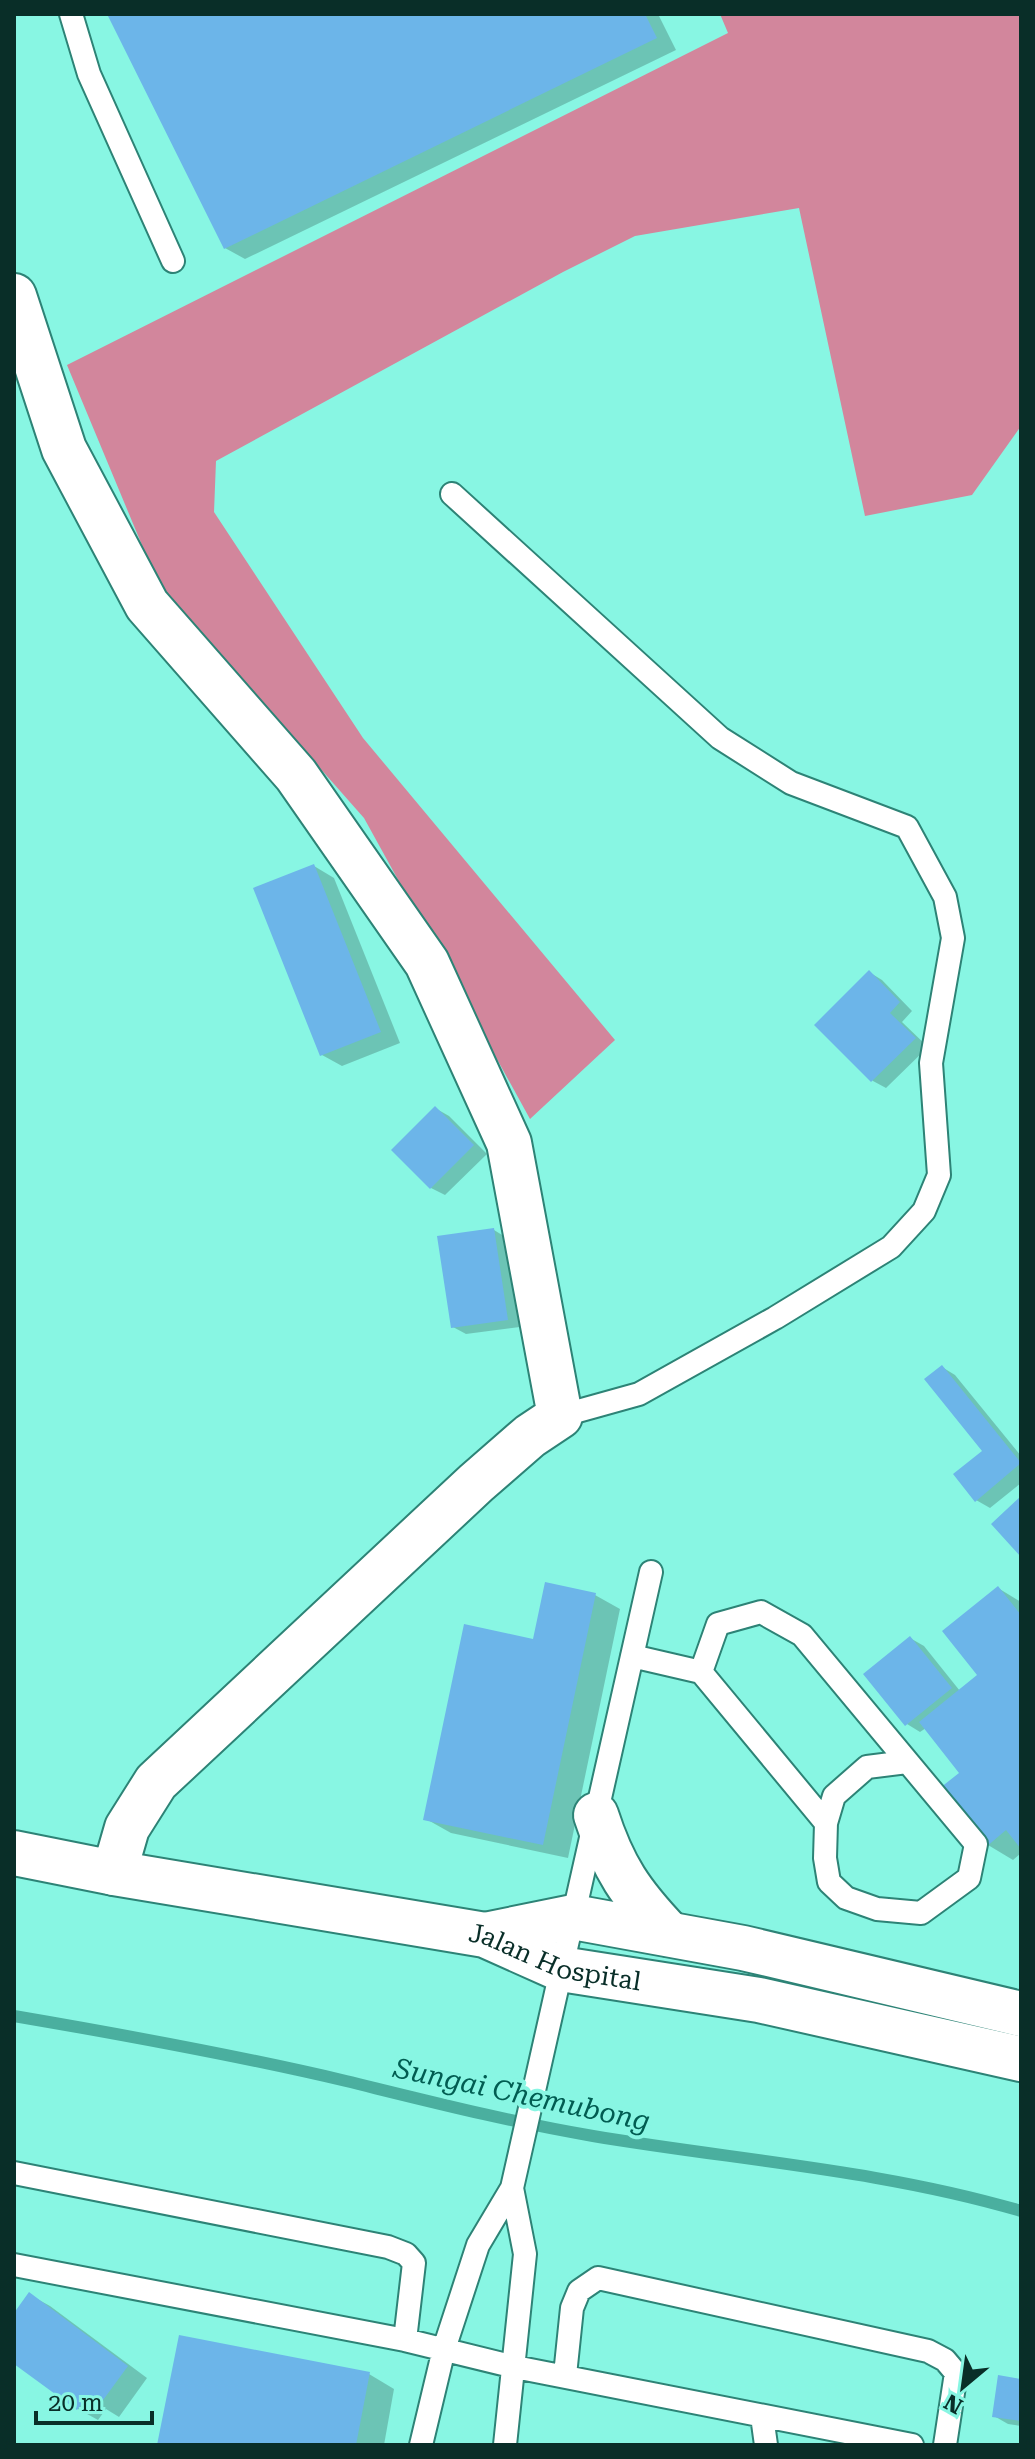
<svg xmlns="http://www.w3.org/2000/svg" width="1035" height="2459" viewBox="0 0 1035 2459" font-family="'Roboto Serif',serif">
	<rect width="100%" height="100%" fill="#88f6e3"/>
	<path fill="#d2869c" d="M720,14H1021V426L972,495L865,516L799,208L635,236L563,272L216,461L214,512L363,738L615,1040L530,1119L364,818L159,586L67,365L728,33Z"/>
	<path fill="#0003" d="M110,14H658L676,50L245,259L225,248Z
		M314,866L334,878L400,1043L342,1066L322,1055Z
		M869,972L882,980L912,1011L902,1022L928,1047L886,1088L873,1081L817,1025Z
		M435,1108L449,1116L487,1154L445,1195L431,1188Z
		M494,1230L507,1238L520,1327L466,1334L453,1327Z
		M942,1367L955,1375L1021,1456V1483L990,1508L976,1500L985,1451Z
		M998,1588L1021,1602V1853L1013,1860L988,1845L962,1773L926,1728L920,1732L907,1724L910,1638L924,1646L960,1691L980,1676Z
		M595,1595L620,1609L568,1858L451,1833L426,1819L534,1641Z
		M30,2295L50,2306L147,2378L119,2417L106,2409L98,2420L78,2409L14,2362V2317Z
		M369,2374L394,2389L384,2445H159Z
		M1021,2381V2426L1008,2424L994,2416Z"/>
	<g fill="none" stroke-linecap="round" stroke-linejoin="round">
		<path stroke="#4aaf9f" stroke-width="12" d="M14,2016C125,2035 236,2055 346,2081C428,2101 510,2122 593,2136C736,2160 882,2170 1021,2211"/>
	</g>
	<path fill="#6cb5e9" d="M107,14H645L657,38L224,249Z
		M314,864L381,1032L320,1056L253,888Z
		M869,970L900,1002L890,1013L916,1038L871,1082L814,1025Z
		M435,1106L474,1145L430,1189L391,1150Z
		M494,1228L508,1320L451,1328L437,1236Z
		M942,1365L1021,1463L975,1502L953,1474L982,1451L924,1379Z
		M1021,1496V1557L991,1524Z
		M545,1582L596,1593L543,1845L423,1820L464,1624L533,1639Z
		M998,1586L1021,1615V1849L1006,1830L986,1847L940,1788L959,1773L919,1722L977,1675L942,1631Z
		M910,1636L952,1688L905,1726L863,1674Z
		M29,2292L128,2366L98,2407L86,2398L77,2410L14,2364V2313Z
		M179,2335L370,2372L356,2445H157Z
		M998,2375L1021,2379V2421L992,2417Z"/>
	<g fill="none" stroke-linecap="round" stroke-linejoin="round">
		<defs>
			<path id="lane" d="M71,14L89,74L173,261
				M452,494L720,738L791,783L907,827L945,897L953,938L931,1063L939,1175L924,1211L891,1247L775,1318L639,1394L560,1416
				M632,1656L701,1672L826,1823
				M701,1672L718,1624L761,1612L802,1635L976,1844L969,1878L921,1913L877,1909L846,1898L829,1882L825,1858L826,1823L834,1796L867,1767L907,1762
				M14,2173L388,2247L406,2254L414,2263L405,2340
				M14,2265L405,2340L515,2367L912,2445
				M565,2375L572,2308L579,2291L598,2278L928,2351L945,2360L956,2373L945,2445
				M762,2416L766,2445
				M421,2445L444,2349L478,2245L512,2188L651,1572
				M505,2445L525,2254L512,2188"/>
			<path id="street" d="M14,296L64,449L147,605L296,775L427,963L509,1143L560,1416L530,1436L476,1483L156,1782L127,1828L114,1873L14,1853"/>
			<g id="secondary">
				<path d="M596,1815C613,1868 631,1894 669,1934"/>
				<path id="s1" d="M114,1873L485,1935L561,1969L759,2000L1021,2059"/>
				<path d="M485,1935L573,1917L743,1948L1021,2014"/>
			</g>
		</defs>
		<use href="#lane" stroke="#2d8376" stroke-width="26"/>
		<use href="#street" stroke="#2d8376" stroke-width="48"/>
		<use href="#secondary" stroke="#2d8376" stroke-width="48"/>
		<use href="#lane" stroke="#fff" stroke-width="22"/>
		<use href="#street" stroke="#fff" stroke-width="44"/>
		<use href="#secondary" stroke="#fff" stroke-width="44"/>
	</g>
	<g text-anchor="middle" stroke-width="8" stroke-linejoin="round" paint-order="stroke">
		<g font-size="26" fill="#092e28" stroke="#88f6e3">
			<text dy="9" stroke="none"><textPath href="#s1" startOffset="450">Jalan Hospital</textPath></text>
		</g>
		<g font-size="28" font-style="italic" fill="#015c51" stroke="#88f6e3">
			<text transform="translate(522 2094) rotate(12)" y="10">Sungai Chemubong</text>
		</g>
	</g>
	<rect width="1035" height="2459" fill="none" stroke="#092e28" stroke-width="32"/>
	<g transform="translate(963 2387) rotate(209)" stroke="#88f6e3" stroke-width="6" paint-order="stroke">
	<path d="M0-6L14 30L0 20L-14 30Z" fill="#092e28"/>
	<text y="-12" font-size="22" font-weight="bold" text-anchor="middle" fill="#092e28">N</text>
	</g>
	<path d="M36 2411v12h116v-12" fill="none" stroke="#092e28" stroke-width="4"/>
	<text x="48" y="2411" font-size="24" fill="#092e28" stroke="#88f6e3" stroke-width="6" paint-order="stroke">20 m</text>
</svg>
